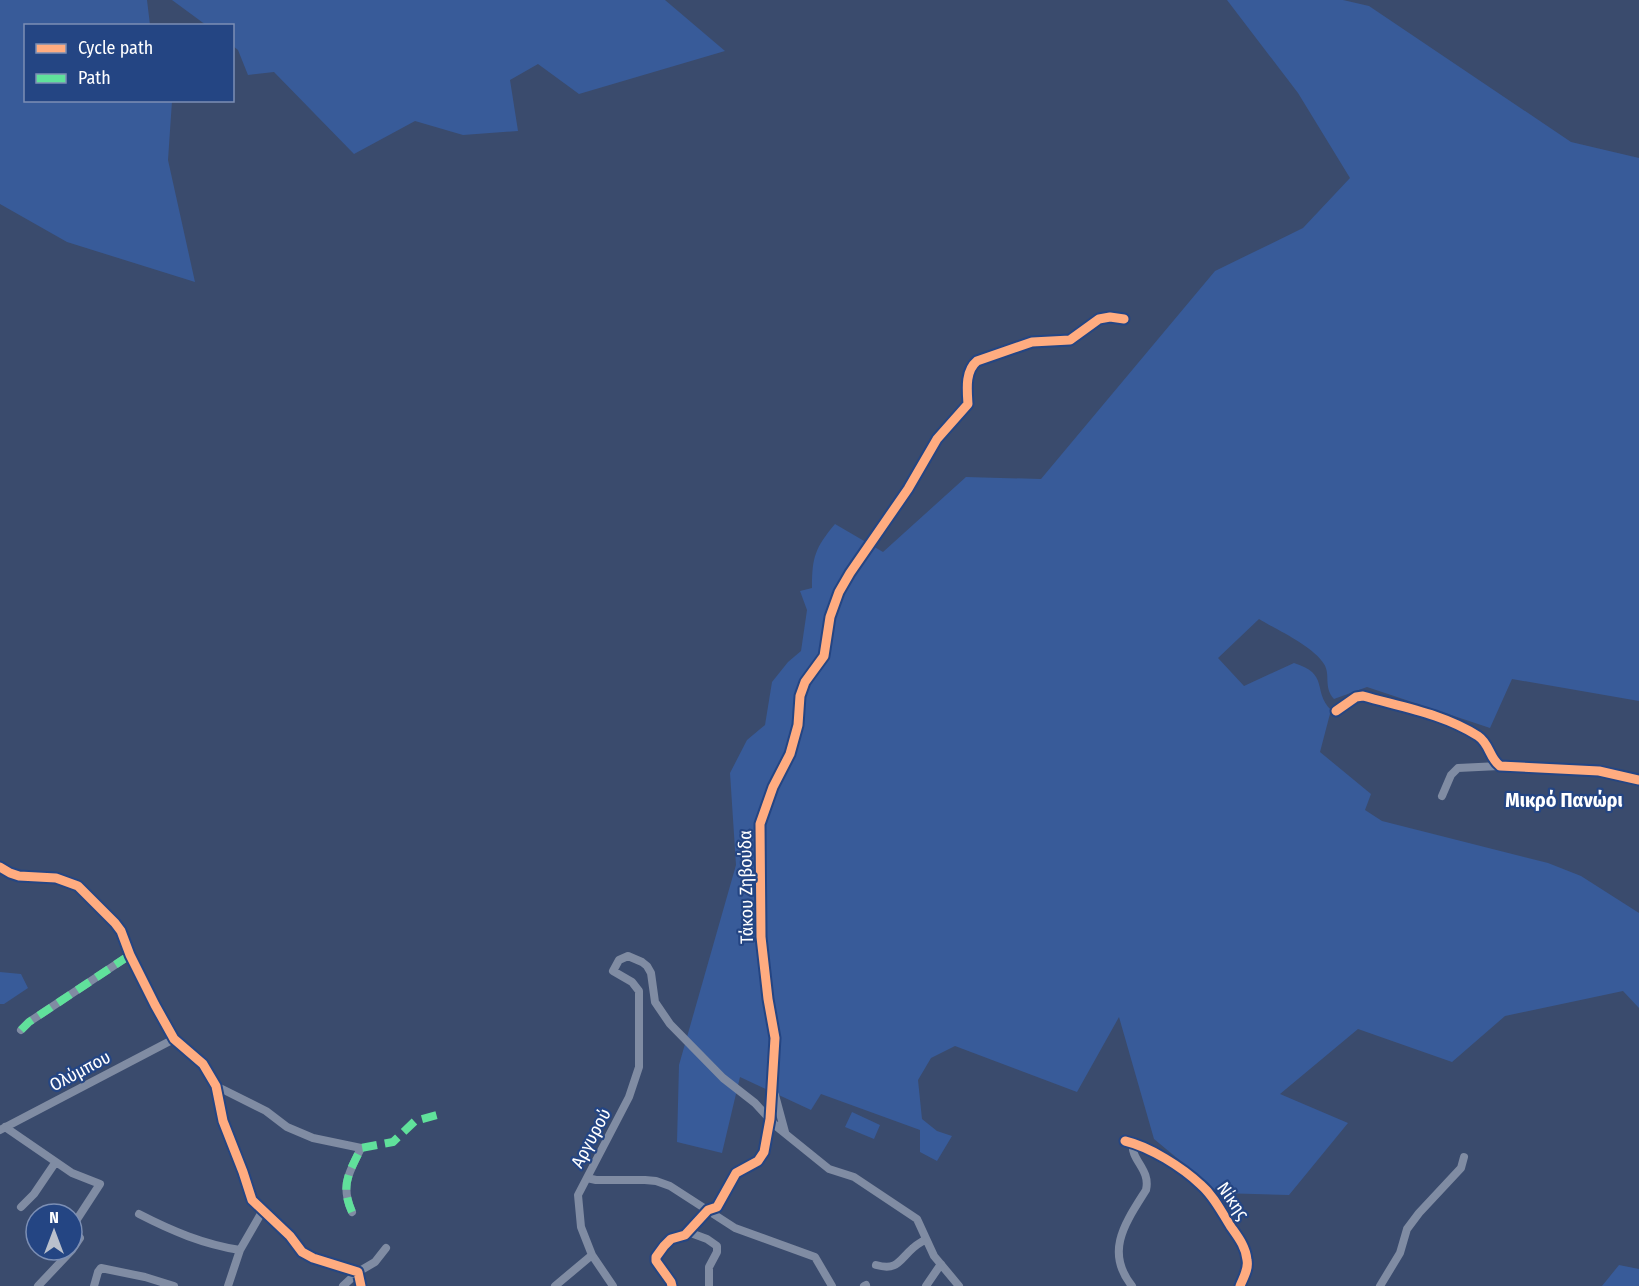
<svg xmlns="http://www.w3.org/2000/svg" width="1639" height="1286" viewBox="0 0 1639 1286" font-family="'Fira Sans Condensed',sans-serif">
	<rect width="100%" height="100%" fill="#3a4b6d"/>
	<path fill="#385b99" d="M0,0H147L150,25L26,26V100L172,101L168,160L195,282L67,242L0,204Z
		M172,0H665L725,51L579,94L538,64L510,80L518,131L463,135L415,121L354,154L274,72L248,75L238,50L233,46L232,26L206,25Z
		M1227,0H1343L1369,6L1571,142L1639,158V701L1512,679L1490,728L1367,687L1334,699C1323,687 1331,675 1324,664C1313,646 1277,630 1259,619L1218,658L1244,686L1294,663C1330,674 1312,691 1331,710L1320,752L1371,794L1365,810L1382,821L1548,863L1581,876L1639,913V1008L1623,991L1505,1016L1452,1062L1358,1029L1280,1094L1348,1123L1289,1195L1219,1193L1154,1139L1119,1017L1077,1092L955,1046L931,1058L918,1080L922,1119L937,1131L952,1136L937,1161L920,1152V1130L821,1094L811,1110L740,1077L722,1153L677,1142L679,1065L736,865L730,773L747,740L765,725L772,682L788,662L801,651L807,610L800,591L812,588C812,557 815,548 835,524L883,552L966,477L1041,479L1215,271L1303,228L1350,178L1298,93Z
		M0,972L21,974L28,988L4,1004H0Z
		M852,1112L880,1125L874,1139L845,1127Z
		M1619,1265L1639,1269V1286H1602Z"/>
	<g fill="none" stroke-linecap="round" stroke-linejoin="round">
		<path stroke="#808ca3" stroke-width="8" d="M1336,711L1356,697L1363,696C1402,707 1444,714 1478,736C1490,744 1489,758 1500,766L1599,771L1639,780
			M1442,796L1451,775L1458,768L1499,766
			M0,867L10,873L19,876L56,878L78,886L115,923L121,931L130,955L155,1005L174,1039L203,1064L216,1086L223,1121L243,1172L252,1200L290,1236L302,1252L313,1258L358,1272L361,1286
			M21,1030L29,1022L130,955
			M216,1086L266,1111L287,1127L313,1138L361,1148C349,1173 340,1185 352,1212
			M775,1095L785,1132
			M5,1127L72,1173L100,1184L72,1227
			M0,1130L174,1039
			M1125,1141C1150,1147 1182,1167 1201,1185C1214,1196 1222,1213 1231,1227C1238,1237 1246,1247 1247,1260C1249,1269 1243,1278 1240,1286
			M587,1178L596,1180H645L656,1181L670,1186L735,1228L815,1257L832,1286
			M21,1207L34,1194L55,1163
			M139,1214C172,1231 203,1244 240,1250
			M72,1229L80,1238L72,1250
			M688,1232L707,1239L717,1246V1252L709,1267V1286
			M592,1255L613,1286
			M876,1265C898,1271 899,1260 913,1248C917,1244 922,1242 926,1239
			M38,1286L72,1250
			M94,1286L98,1272L101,1268L145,1277L174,1286
			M228,1286L240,1250L263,1210
			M343,1286L358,1272L375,1262L386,1248
			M555,1286L592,1255L581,1227L578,1195L629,1097L639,1067V991L632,982L613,971L619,960L628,956L642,962L647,966L651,973L655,1002L670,1024L723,1078L755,1103L777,1127L829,1169L854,1177L917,1219L934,1256L959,1286
			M672,1286L671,1282L656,1261V1257L664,1246L671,1239L685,1235L708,1210L717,1207L736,1173L758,1161L764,1152L770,1119L775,1038L768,999L761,937L760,824L773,787L790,754L798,725L800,696L805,682L824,656L830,617L839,592L850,573L908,489L937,439L968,404C967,389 965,371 977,361L1032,342L1070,340L1099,319L1110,317L1124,319
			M864,1286L866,1285
			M926,1286L941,1264
			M1132,1286C1104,1251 1126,1222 1146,1190C1151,1169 1130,1160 1133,1143
			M1380,1286L1400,1253L1407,1229L1419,1213L1461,1168L1464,1157"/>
		<path stroke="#60e19b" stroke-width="8" stroke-dasharray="15 8" stroke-linecap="butt" d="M21,1030L29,1022L130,955
			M352,1212C340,1185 349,1173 361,1148L393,1142L415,1121L441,1114"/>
		<defs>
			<path id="cycleway" d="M1336,711L1356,697L1363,696C1402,707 1444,714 1478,736C1490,744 1489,758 1500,766L1599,771L1639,780
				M0,867L10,873L19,876L56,878L78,886L115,923L121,931L130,955L155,1005L174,1039L203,1064L216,1086L223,1121L243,1172L252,1200L290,1236L302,1252L313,1258L358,1272L361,1286
				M1125,1141C1150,1147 1182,1167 1201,1185C1214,1196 1222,1213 1231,1227C1238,1237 1246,1247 1247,1260C1249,1269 1243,1278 1240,1286
				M672,1286L671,1282L656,1261V1257L664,1246L671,1239L685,1235L708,1210L717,1207L736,1173L758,1161L764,1152L770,1119L775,1038L768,999L761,937L760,824L773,787L790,754L798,725L800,696L805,682L824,656L830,617L839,592L850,573L908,489L937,439L968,404C967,389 965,371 977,361L1032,342L1070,340L1099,319L1110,317L1124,319"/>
		</defs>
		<use href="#cycleway" stroke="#244583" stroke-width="13"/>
		<use href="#cycleway" stroke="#ffac80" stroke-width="9"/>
	</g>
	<g text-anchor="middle" stroke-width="4.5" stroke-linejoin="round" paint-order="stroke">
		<g font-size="18" fill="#fff" stroke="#244583">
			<text transform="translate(746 887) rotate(-91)" y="6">Τάκου Ζηβούδα</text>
			<text transform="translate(80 1071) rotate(-28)" y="6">Ολύμπου</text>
			<text transform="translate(591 1138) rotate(-62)" y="6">Αργυρού</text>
			<text transform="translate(1233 1201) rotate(55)" y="6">Νίκης</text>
		</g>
		<g font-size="20" font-weight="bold" fill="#fff" stroke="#244583">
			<text x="1564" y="807">Μικρό Πανώρι</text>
		</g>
	</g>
	<rect x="24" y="24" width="210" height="78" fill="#244583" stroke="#7c8fb5" stroke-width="1.5"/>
	<rect x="36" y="44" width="30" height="9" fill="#ffac80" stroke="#7c8fb5" stroke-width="1.5"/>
	<text x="78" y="54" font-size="18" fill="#ffffff">Cycle path</text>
	<rect x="36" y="74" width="30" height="9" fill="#60e19b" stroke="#7c8fb5" stroke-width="1.5"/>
	<text x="78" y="84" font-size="18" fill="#ffffff">Path</text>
	<g transform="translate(54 1232)"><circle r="28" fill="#244583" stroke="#7c8fb5" stroke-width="1.5"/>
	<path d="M0-4.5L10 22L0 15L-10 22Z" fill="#bac0cc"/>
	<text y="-9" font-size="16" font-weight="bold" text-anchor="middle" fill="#ffffff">N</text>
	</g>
</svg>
